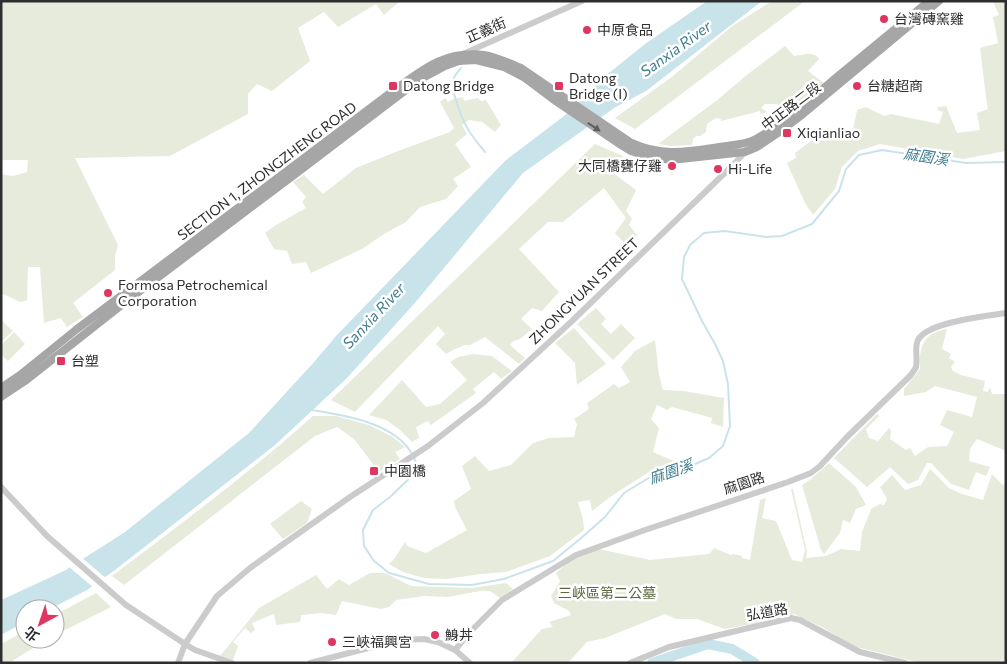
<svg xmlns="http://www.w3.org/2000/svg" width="1007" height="664" viewBox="0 0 1007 664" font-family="Commissioner,'Noto Sans TC',sans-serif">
	<rect width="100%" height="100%" fill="#fff"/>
	<path fill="#e7ebdc" d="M1,1H400L384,15L376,4L338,27L324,12L298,28L310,61L272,91L257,84L248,94V114L170,156L75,158L118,245L115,256V270L73,303L83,317L67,327L61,318L44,323L40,267H28L27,300L20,302L1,293V174L13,176L27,172L28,160H1Z
		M772,1H805L635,129L615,118L673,76L731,27Z
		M993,1H1006V151L963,159L880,144L858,151L842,167L835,189L813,215L805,203L787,163L796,158L795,153L828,128L839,136L853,130L857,110L866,107L884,116L891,114L939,124L943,112L937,110L938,107L946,106L957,133L980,130L977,113L988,109L986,97L980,48L998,43L993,17L999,15Z
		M785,46L794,56C803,55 814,51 819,59L808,71L824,83L781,117L780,107L777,104H765L761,108L767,112L761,114L760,111L721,121V119L716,118L707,124L706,132L700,136H696L693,139L692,145L671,146L658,144L716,101L748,74Z
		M463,97L464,101L478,98L481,101L486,100L501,125L495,132L482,122L469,120L462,125L467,134L455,144L471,167L453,179L458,186L446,199L420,207L406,222L384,234L362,249L311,273L306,262L292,264L287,251L274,249L265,233L276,225L306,208L302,202L306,197L293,182L304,175L323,194L356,168L398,151L450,132L454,128L440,102L445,98L448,102L453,99Z
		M595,144L623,156L612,172L636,190L626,211L632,219L629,225L637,235L633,240L637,244L634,247L630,243L627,246L615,233L626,218L604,188L563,222H548L519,249L559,292L542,311L532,308L521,319L532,329L520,339L513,341L510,345L525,358L519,364L485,337L470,345H465L453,350L446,354L436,344L445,334L438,326L355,412L331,400Z
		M596,308L606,319L601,324L611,334L621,324L635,338L613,360L577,324Z
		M1,320L13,331L1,342Z
		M574,328L606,364L577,385L575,363L555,343Z
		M947,329L942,349L951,354L949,358L955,362L951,367L953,371L961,375L985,381L983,391L988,392L990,387L992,394H1006V451L977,439L970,449L969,461L990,467L986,476L976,472L969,490L951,484L931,463H927L918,480L908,484L890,467L867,487L834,458L877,414L879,416L866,429L869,438L878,441L889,428L891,431L890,439L906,450L910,448L915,456L928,447L947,446L954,432L940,425L947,410L972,417L977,397L935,386L926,392L904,396V389L920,369C919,347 923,333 947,329Z
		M14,332L25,344L8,361L1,355V345Z
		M655,340L659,375L663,390L684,391L724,398L723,427L711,423L712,418L672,407L667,410L657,405L651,419L659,428L653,452L678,463L674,469L649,472L610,497L592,511L590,500L578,502L583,519L584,530L550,556L506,572L481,574L446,579L424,578L403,572L389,564L394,559L405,542L407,546L426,553L467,530L455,507L454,501L471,489L462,466L475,456L489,471L511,465L533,443L549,438L574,437L577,424L574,419L589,409L587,403L614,384L619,388L630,382L621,367L635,351Z
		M473,354L492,356L512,371L501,379L494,372L473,389L476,393L431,425L428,421L416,427L419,438L412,442L399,429L386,420L369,415L402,380L426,407L440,404L467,380L450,362L458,357Z
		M313,416H336L369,425L393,437L405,447L395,452L400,459L379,472L354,439L337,427L315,436L124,585L112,576C181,524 249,473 313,416Z
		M829,463L856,487L866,505L856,509L850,523L843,520L840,533L824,554L821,550L802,485L811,479Z
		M930,469L949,488L962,494L983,500L992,474L1003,485L1006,483V663H920L853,646L822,627L794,614L747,625L725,629L697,619H676L665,614L605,638L587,642L568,663H511L542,629L553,627L549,622L571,615L569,611L554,603L551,596L560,581L556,573L571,560L599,549L650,560L709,554L714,548L731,555L733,554L742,556V558L750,560L760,500L766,498L762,518L776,521L792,560L802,562L805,550L791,489H793L807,552L806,558L826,556L841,549L860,551L862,532L871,509L880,504L884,505L887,499L880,487L892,475L905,490L921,485Z
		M301,501L312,509L307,523L283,539L270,524Z
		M370,573H385L411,586L472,588L506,583L513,589L500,598L490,591H480L448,597L425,596L396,600L389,607L381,609L342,601L336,615L322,613L301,615L300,622L276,625L274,614L252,623L255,630L251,633L245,628L233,642L238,646L233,660L220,656L259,608L316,575L327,589L339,579L349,585Z
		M96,593L111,607L55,635V615Z
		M25,631V639H48L9,663H1V644Z"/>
	<path fill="#c9e3ea" d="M707,1H762L646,91L614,108L523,173L414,304L346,379L275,445L115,570L87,590L50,609H25V622L1,635V600L64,571L125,532L249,433L315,361L336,336L506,160L564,116L604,77L645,44Z"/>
	<path fill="#fff" d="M81,557L107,579L94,588L68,566Z"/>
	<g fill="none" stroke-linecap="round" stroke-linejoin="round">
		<path stroke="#c9e3ea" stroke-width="2" d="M461,68C458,72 454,75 453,81C452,88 454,94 456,100C463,124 469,133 485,152
			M312,410C344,415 395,423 412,454
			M414,458L417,465L412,476L390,497L373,510L363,530L364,546L374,561L389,573L429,584L472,585L504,579L553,561L580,539L605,517L624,493L652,476L679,471L709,458L723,446L730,426L728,384L723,361L715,344L702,321L682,279L684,257L690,245L704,233L725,231L766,237L782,236L812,224L839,191L846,169L859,155L882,150L966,163L1006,162"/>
		<path stroke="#c9e3ea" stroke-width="10" d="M652,663L708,644L732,649L755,663"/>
		<path stroke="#cbcbcb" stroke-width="6" d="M463,54L582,1
			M1,487L47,536L126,605L185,644L195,650L232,663
			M455,650L468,634L502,600L576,555L645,530L788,482L811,473L820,466L847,437L910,376C912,373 915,370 916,367C918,358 914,348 918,340C927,322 987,316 1006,313
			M178,663L185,644L217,596L250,568L282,545L350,497L428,446L483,403L571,322L733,165L745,152V150
			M310,663L400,640L424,639L438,642L455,650L470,663
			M630,663L669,647L791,618L800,620L860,652L905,663"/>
		<path stroke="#a6a6a6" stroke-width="8" d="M1,388L20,375L77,329L389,94C420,72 442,50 484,55C496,57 509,63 521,68L630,142C662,157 686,152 719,147C732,145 745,145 756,139C786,122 812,98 838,76C868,51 899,26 929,1
			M1,397L25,381L124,303L294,175L419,80L445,66L459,61L476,60L504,67L525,78L557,102L618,143L631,151L645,156L671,160L745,152L757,147L778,133L803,114L939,1"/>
	</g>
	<defs><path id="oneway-solid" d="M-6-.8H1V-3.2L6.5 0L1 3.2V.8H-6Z" transform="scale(1.25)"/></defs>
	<use fill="#5e5e5e" href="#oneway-solid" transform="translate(594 127) rotate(34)"/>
	<g fill="#df3661" stroke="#fff" stroke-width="2">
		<circle cx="884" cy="19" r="5"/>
		<circle cx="587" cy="30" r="5"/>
		<rect x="388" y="81" width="10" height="10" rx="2.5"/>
		<rect x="554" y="81" width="10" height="10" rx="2.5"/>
		<circle cx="857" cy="86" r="5"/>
		<rect x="782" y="128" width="10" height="10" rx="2.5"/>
		<circle cx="672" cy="166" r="5"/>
		<circle cx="718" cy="169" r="5"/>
		<circle cx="108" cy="293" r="5"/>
		<rect x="56" y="356" width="10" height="10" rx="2.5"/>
		<rect x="369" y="466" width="10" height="10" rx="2.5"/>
		<circle cx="435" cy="635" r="5"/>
		<circle cx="332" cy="642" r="5"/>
	</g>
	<g text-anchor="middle" stroke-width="5" stroke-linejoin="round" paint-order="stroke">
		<g font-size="14" fill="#2e2e2e" stroke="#fff" text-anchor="start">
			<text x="894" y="24">台灣磚窯雞</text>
			<text x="597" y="35">中原食品</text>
			<text x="569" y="83">Datong<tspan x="569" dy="16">Bridge (I)</tspan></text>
			<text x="403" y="91">Datong Bridge</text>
			<text x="867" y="91">台糖超商</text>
			<text x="797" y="138">Xiqianliao</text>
			<text x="662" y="171" text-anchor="end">大同橋甕仔雞</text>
			<text x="728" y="174">Hi-Life</text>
			<text x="118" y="290">Formosa Petrochemical<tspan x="118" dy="16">Corporation</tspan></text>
			<text x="71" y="366">台塑</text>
			<text x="384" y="476">中園橋</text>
			<text x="445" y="640">鯓丼</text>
			<text x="342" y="647">三峽福興宮</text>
		</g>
		<g font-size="14" fill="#2e2e2e" stroke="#fff">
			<text transform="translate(486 30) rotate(-24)" y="5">正義街</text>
			<text transform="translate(791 106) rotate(-37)" y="5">中正路二段</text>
			<text transform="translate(267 171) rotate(-37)" y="5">SECTION 1, ZHONGZHENG ROAD</text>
			<text transform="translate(584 291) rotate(-44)" y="5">ZHONGYUAN STREET</text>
			<text transform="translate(744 483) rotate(-18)" y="5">麻園路</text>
			<text transform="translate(767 612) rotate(-10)" y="5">弘道路</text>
		</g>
		<g font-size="14" fill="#59683d" stroke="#fff">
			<text x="607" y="598">三峽區第二公墓</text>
		</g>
		<g font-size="15" font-style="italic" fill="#3f7d8e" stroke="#fff">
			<text transform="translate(676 49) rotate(-36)" y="5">Sanxia River</text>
			<text transform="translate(926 157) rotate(9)" y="5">麻園溪</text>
			<text transform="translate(374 316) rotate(-47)" y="5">Sanxia River</text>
			<text transform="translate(671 472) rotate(-19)" y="5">麻園溪</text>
		</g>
	</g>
	<rect width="1007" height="664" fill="none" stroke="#2e2e2e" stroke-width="5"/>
	<g transform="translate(40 624) rotate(220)"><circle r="24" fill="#ffffff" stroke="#ababab"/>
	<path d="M0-4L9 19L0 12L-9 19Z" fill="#df3661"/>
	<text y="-8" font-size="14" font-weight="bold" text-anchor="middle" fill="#2e2e2e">北</text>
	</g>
</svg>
